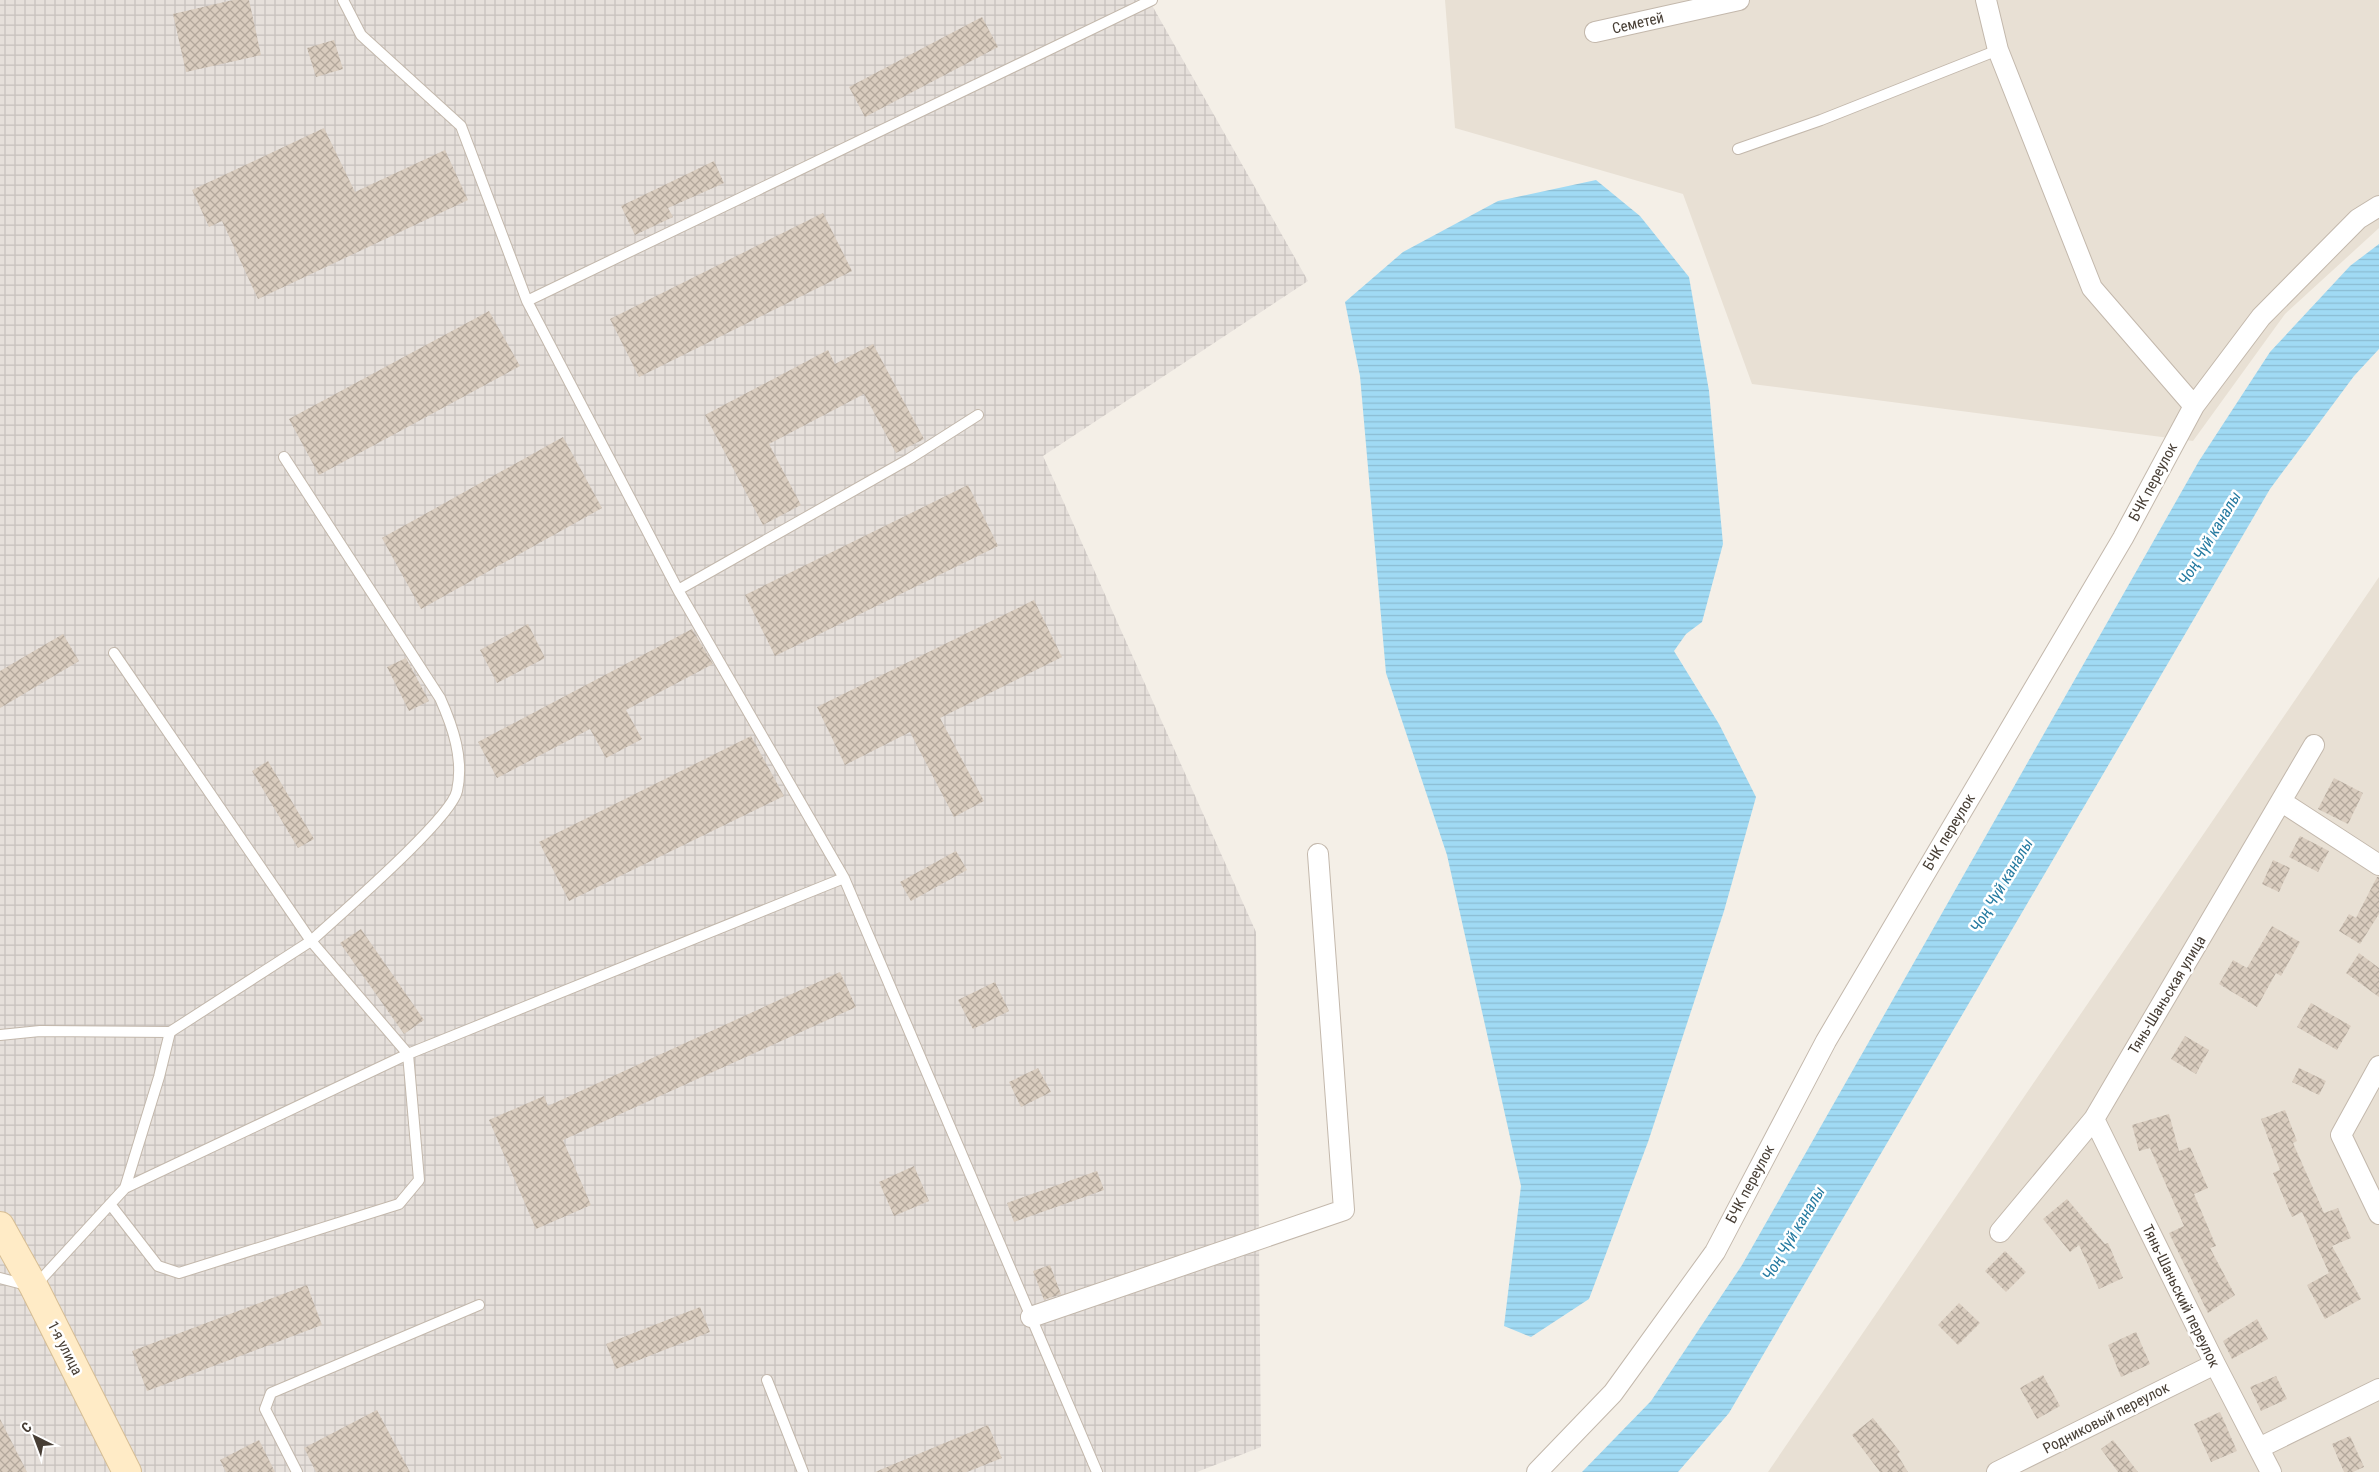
<svg xmlns="http://www.w3.org/2000/svg" width="2379" height="1472" viewBox="0 0 2379 1472" font-family="'Roboto Condensed',sans-serif">
	<defs>
		<pattern id="industrial-grid" width="8" height="8" patternUnits="userSpaceOnUse" patternTransform="scale(1.25)"><rect width="8" height="8" fill="#e6e0db"/><path d="M0 4h8M4 0v8" fill="none" stroke="#c7c1bd"/></pattern>
		<pattern id="water-rules" width="6" height="5" patternUnits="userSpaceOnUse" patternTransform="scale(1.25)"><rect width="6" height="5" fill="#a0daf4"/><path d="M0 2.5h6" fill="none" stroke="#8bbcd2"/></pattern>
		<pattern id="building-cross-hatch" width="8" height="8" patternUnits="userSpaceOnUse" patternTransform="scale(1.25)"><rect width="8" height="8" fill="#d9ccbe"/><path d="M0 0l8 8M0 8l8-8" fill="none" stroke="#b2a79b"/></pattern>
	</defs>
	<rect width="100%" height="100%" fill="#f4efe7"/>
	<path fill="#e8e0d4" d="M1445,0H2379V228L2285,314L2193,441L1752,384L1683,194L1455,128Z
		M2379,577V1472H1768Z"/>
	<path fill="url(#industrial-grid)" d="M0,0H1149L1308,281L1043,456L1256,932L1261,1447L1197,1472H0Z"/>
	<path fill="url(#water-rules)" d="M1596,180L1640,216L1689,277L1709,391L1723,544L1702,622L1686,634L1674,651L1719,724L1756,797L1724,911L1648,1142L1589,1299L1531,1337L1504,1326L1521,1186L1447,855L1386,673L1360,376L1345,302L1403,252L1498,201Z
		M2379,244V349L2354,376L2270,489L1729,1413L1678,1472H1582L1651,1401L1742,1265L2199,461L2270,352L2350,266Z"/>
	<path fill="url(#building-cross-hatch)" d="M233,0H249L261,55L186,72L173,14Z
		M982,17L998,47L865,117L849,87Z
		M334,40L343,69L316,77L307,48Z
		M324,128L355,192L445,150L468,200L258,299L222,221L209,227L192,190Z
		M714,161L724,183L668,208L673,217L635,235L621,206Z
		M823,213L852,271L639,377L610,319Z
		M489,311L520,366L319,475L289,419Z
		M873,344L924,439L896,453L864,394L769,444L801,505L763,525L705,415L828,350L835,364Z
		M563,437L602,508L421,609L382,538Z
		M968,485L998,546L775,656L745,595Z
		M1034,600L1062,657L940,718L984,801L954,817L910,732L845,765L817,707Z
		M528,624L545,658L497,683L480,650Z
		M692,629L713,664L626,710L642,739L606,758L590,729L497,778L478,742Z
		M63,634L79,661L0,708V671Z
		M406,658L429,701L409,711L387,667Z
		M751,736L784,796L569,901L539,842Z
		M268,761L314,839L298,848L252,771Z
		M2334,778L2363,793L2348,824L2318,809Z
		M2300,836L2329,851L2318,872L2289,857Z
		M956,851L967,870L911,901L900,882Z
		M2273,860L2290,868L2279,892L2262,884Z
		M2377,877H2379V914L2360,944L2339,931L2349,914L2356,918Z
		M2272,926L2300,942L2281,976L2276,973L2257,1007L2219,984L2233,960L2247,968Z
		M361,929L424,1020L404,1034L340,943Z
		M2359,953L2379,968V997L2346,973Z
		M840,972L856,1007L563,1140L591,1205L536,1229L489,1120L544,1096L548,1106Z
		M995,982L1009,1011L973,1029L958,1000Z
		M2311,1003L2351,1026L2337,1050L2297,1027Z
		M2185,1036L2209,1050L2196,1074L2171,1059Z
		M1038,1068L1051,1092L1021,1107L1009,1082Z
		M2299,1068L2326,1081L2319,1095L2292,1082Z
		M2285,1110L2297,1141L2293,1143L2324,1213L2338,1208L2351,1238L2332,1246L2361,1299L2325,1319L2307,1285L2329,1273L2302,1212L2292,1217L2273,1173L2280,1170L2261,1119Z
		M2169,1114L2179,1151L2190,1147L2208,1188L2194,1194L2216,1246L2210,1248L2235,1295L2208,1313L2169,1233L2184,1226L2150,1148L2139,1151L2132,1125Z
		M914,1166L929,1201L894,1216L879,1182Z
		M1097,1171L1104,1190L1014,1222L1007,1203Z
		M2067,1199L2105,1244L2108,1243L2123,1278L2099,1289L2079,1245L2070,1252L2043,1219Z
		M2005,1251L2026,1272L2006,1292L1985,1271Z
		M1050,1265L1061,1294L1044,1300L1033,1271Z
		M307,1285L322,1325L147,1391L132,1351Z
		M1959,1303L1980,1323L1958,1345L1938,1325Z
		M700,1307L710,1332L616,1369L606,1344Z
		M2257,1319L2268,1339L2232,1359L2223,1341Z
		M2136,1332L2150,1364L2121,1377L2108,1345Z
		M2043,1375L2060,1406L2037,1419L2020,1388Z
		M2276,1376L2287,1399L2261,1411L2250,1387Z
		M377,1410L410,1472H316L304,1448Z
		M2220,1412L2237,1451L2211,1462L2194,1424Z
		M1873,1418L1900,1452L1897,1454L1908,1472H1880L1852,1435Z
		M0,1419L27,1472H0Z
		M988,1425L1002,1458L967,1472H875Z
		M2350,1436L2364,1467L2353,1472H2344L2332,1444Z
		M259,1440L275,1472H226L220,1460Z
		M2113,1440L2138,1472H2118L2101,1449Z"/>
	<g fill="none" stroke-linecap="round" stroke-linejoin="round">
		<defs>
			<path id="lane" d="M343,0L361,35L461,126L527,301L678,590L844,878L1097,1472
				M1738,149L1821,120L1998,50
				M527,301L1152,0
				M678,590L909,459L978,415
				M114,653L311,941C338,916 451,819 457,791C464,759 453,727 440,698L284,457
				M0,1035L40,1031L170,1032
				M110,1204L158,1266L179,1273L399,1204L419,1180L408,1054L125,1188
				M0,1278L34,1287L125,1188L159,1077L170,1032L311,941L408,1054L844,878
				M767,1380L803,1472
				M297,1472L265,1409L271,1393L479,1305"/>
			<path id="street" d="M1986,0L1998,50L2092,288L2194,406
				M1595,32L1739,0
				M2282,802L2379,865
				M2379,1066L2341,1135L2379,1214
				M2094,1119L2215,1364L2271,1472
				M2000,1232L2094,1119L2314,745
				M1031,1317L1344,1210L1318,854
				M2259,1448L2379,1389
				M1537,1472L1613,1393L1715,1252L1826,1041L2123,538L2194,406L2261,317L2358,219L2379,206
				M1997,1472L2215,1364"/>
			<path id="secondary" d="M0,1226L34,1287L127,1472"/>
		</defs>
		<use href="#lane" stroke="#c3b8ac" stroke-width="12"/>
		<use href="#street" stroke="#c3b8ac" stroke-width="22"/>
		<use href="#secondary" stroke="#d7be94" stroke-width="30"/>
		<use href="#lane" stroke="#fff" stroke-width="10"/>
		<use href="#street" stroke="#fff" stroke-width="20"/>
		<use href="#secondary" stroke="#ffebc6" stroke-width="28"/>
	</g>
	<g text-anchor="middle" stroke-width="5" stroke-linejoin="round" paint-order="stroke">
		<g font-size="15" fill="#473e35" stroke="#fff">
			<text transform="translate(1638 23) rotate(-13)" y="5">Семетей</text>
			<text transform="translate(2153 482) rotate(-62)" y="5">БЧК переулок</text>
			<text transform="translate(1949 832) rotate(-59)" y="5">БЧК переулок</text>
			<text transform="translate(2167 995) rotate(-59)" y="5">Тянь-Шаньская улица</text>
			<text transform="translate(1750 1184) rotate(-62)" y="5">БЧК переулок</text>
			<text transform="translate(2181 1296) rotate(64)" y="5">Тянь-Шаньский переулок</text>
			<text transform="translate(65 1348) rotate(63)" y="5">1-я улица</text>
			<text transform="translate(2106 1418) rotate(-27)" y="5">Родниковый переулок</text>
		</g>
		<g font-size="16" font-style="italic" fill="#257aa0" stroke="#fff">
			<text transform="translate(2209 538) rotate(-59)" y="6">Чоң Чүй каналы</text>
			<text transform="translate(2001 885) rotate(-59)" y="6">Чоң Чүй каналы</text>
			<text transform="translate(1793 1233) rotate(-59)" y="6">Чоң Чүй каналы</text>
		</g>
	</g>
	<g transform="translate(35 1437) rotate(318)" stroke="#ffffff" stroke-width="4" paint-order="stroke">
	<path d="M0-4L9 19L0 12L-9 19Z" fill="#473e35"/>
	<text y="-8" font-size="14" font-weight="bold" text-anchor="middle" fill="#473e35">С</text>
	</g>
</svg>
